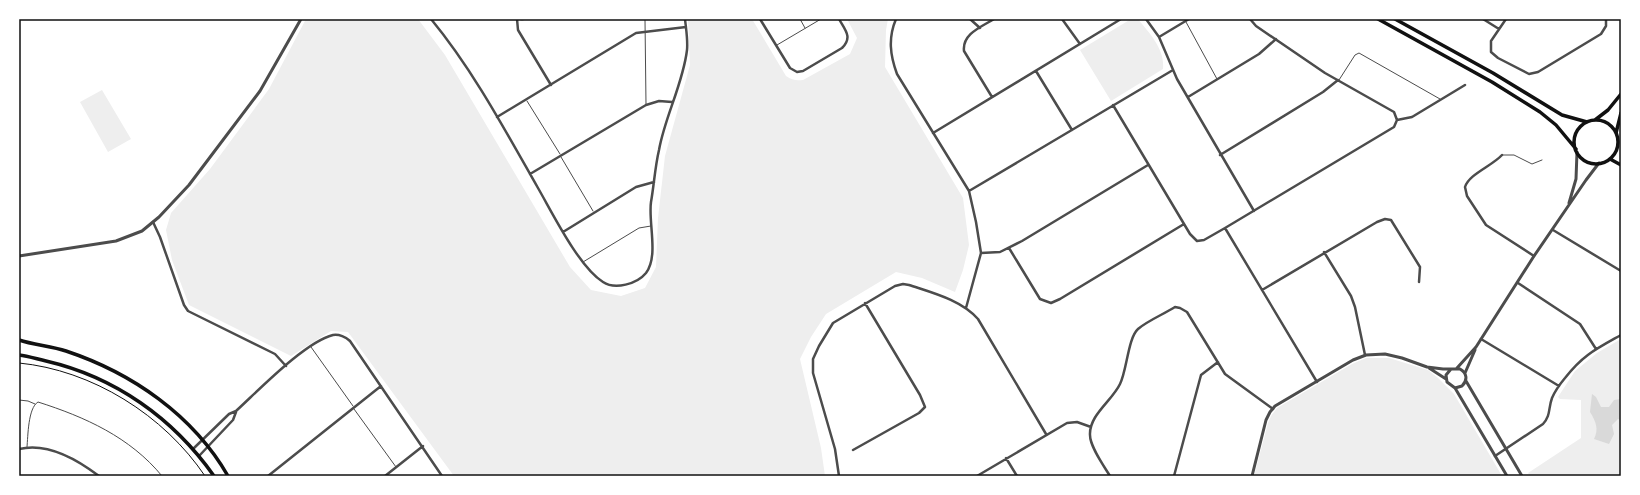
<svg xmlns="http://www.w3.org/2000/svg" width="1640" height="495" viewBox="0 0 1640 495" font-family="Inter,sans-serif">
	<rect width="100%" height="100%" fill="#fff"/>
	<path fill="#eee" d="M306,19H418L445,55L570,267L591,290L621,296L645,288L656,267L658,218L665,156L690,65L688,19H752L786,76C792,80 796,81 803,80L850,54L857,38L847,19H888L886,30L885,67L963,198L969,245L963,270L955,292L922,278L896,272L826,314L811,337L800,359L821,448L825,476H454L348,332L331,331L291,356L189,305L172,260L166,230L171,213L210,169L269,89Z
		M1131,19H1138C1150,34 1165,49 1163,69L1111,101L1080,50Z
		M102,90L131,139L108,152L80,102Z
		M1621,339V476H1530L1528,473L1581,438V400L1560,399L1558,397L1575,371L1597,353Z
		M1366,358H1389L1428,370L1438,378L1454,394L1502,476H1254L1268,423L1271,416L1277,408L1352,364Z"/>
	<path fill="#d9d9d9" d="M1592,394L1596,397L1601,407H1609L1614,400L1621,399V420L1618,419L1612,425L1614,434L1609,444L1594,439C1599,429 1596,422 1590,412Z"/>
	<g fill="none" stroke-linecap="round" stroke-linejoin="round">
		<path stroke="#111" stroke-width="1" d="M19,363C92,370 164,415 205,476"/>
		<path stroke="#4c4c4c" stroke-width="1" d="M645,19L646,104
			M800,19L805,28
			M1186,22L1217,79
			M777,45L821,19
			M1339,80L1355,55L1359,53L1440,99
			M527,101L560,154
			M1502,155H1514L1532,164L1542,160
			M561,157L593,211
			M583,262L639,228L651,226
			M311,347L353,406
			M19,400L28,401L35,404
			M354,409L396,467
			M27,447C28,436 28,408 38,402C85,417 130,437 162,476"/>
		<path stroke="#4c4c4c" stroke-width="2.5" d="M431,19C473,70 505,130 538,188C553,214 579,267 603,282C615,290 637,284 646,273C659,256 648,222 651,202C654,185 655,167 659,150C665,116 683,84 687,50C688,40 686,29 685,19
			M517,19L518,30L551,85
			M521,19H523
			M760,19L790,68L797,72L803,71L842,48C853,37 845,30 839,19
			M896,19C888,38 890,55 897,74L969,191L976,222L981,253L966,308
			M970,19L980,28
			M1062,19L1080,44
			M1146,19L1159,37L1177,79L1254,211
			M1483,19L1499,29
			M1506,19L1491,41V52L1498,58L1529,74L1538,72L1601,34L1606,26V19
			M1159,37L1189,19
			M1036,71L1072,130
			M992,97L964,51C962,34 981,27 994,19
			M1188,97L1259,54L1276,39
			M1113,105L1190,234L1197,241L1204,240L1225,228L1394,127L1397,120L1394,112L1325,73L1256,26L1250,19
			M497,117L636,33L686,27
			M1397,120L1412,117L1465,85
			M933,133L1121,19
			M1220,155L1323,92L1338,80
			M1502,155C1492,166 1469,174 1465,187L1467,196L1486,225L1534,256
			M530,174L646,105L659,101L672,102
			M969,191L1173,70
			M153,222L160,237L184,305L188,311L275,354L286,366
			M1225,228L1317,382
			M1553,230L1621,271
			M563,232L636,187L654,182
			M1009,248L1040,299L1051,303L1060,299L1184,224
			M1324,252L1351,296L1355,307L1365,355
			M981,253L1000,252L1022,241L1148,165
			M1518,283L1580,324L1596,349
			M1262,290L1377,222L1385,219L1391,220L1420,267L1419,282
			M1481,339L1559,386
			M19,449C47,442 78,460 99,476
			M193,449L229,414L236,411C259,390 305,342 333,335C339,334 346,337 350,341L442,476
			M853,450L919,413L925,407L920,395L865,303
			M199,456L233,420L236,412
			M1495,456L1543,424C1551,415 1548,409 1552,398C1555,391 1560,384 1565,378C1583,355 1596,349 1621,335
			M1006,458L1017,476
			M268,476L381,386
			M385,476L423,446
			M839,476L835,449L813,373V359L819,346L833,323L895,286L903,284L909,285C933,293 961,300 978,319L1046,434
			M977,476L1067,423L1077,422L1091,427
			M1110,476C1104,466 1090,447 1090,435C1089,415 1112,401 1120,384C1127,370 1128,338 1138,329C1147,321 1164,314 1175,307L1180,308L1187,312L1225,374L1273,409
			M1174,476L1201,375L1218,362"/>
		<path stroke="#4c4c4c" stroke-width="3" d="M1569,203L1576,179L1577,152
			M19,256L116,241L142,231L159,217L189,185L260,91L301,19
			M1429,368L1446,379
			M1457,368L1476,347L1534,256L1586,180L1599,163
			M1465,373L1475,350
			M1466,381L1522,476
			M1455,388L1507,476
			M1252,476L1266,420L1270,412L1275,406L1353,360L1366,355L1385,354L1402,358L1427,367L1443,369H1460C1467,373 1468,380 1462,386L1455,388L1447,382L1446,375L1451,369"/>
		<path stroke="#111" stroke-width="3.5" d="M1378,19L1492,82L1540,112L1556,125L1576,149
			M1395,19L1493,73L1562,115L1587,122
			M1595,120L1608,110L1621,94
			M1574 142a22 22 0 1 1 44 0a22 22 0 1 1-44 0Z
			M1616,133L1621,113
			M1610,159L1621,165
			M19,340C34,345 51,346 66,351C132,373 193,415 228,476
			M19,355C28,356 37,359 46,361C115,377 173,418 214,476"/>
	</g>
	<rect width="1640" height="495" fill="none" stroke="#ffffff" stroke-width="40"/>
	<rect x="20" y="20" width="1600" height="455" fill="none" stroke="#111" stroke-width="1.5"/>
</svg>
